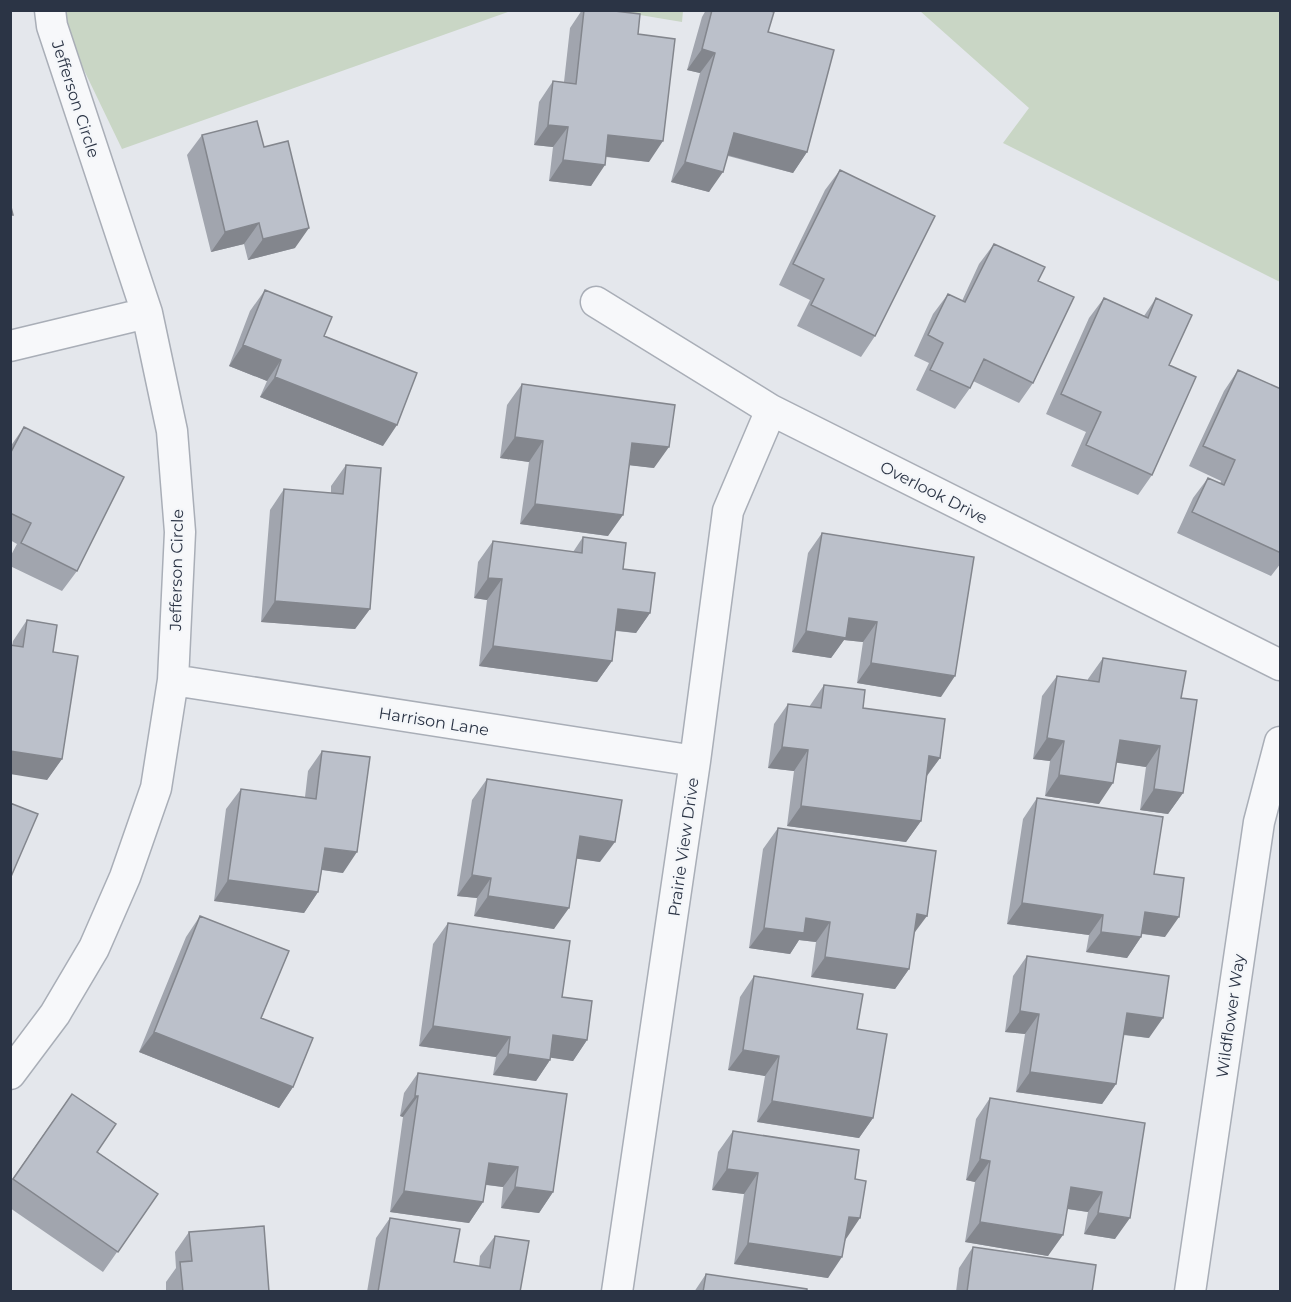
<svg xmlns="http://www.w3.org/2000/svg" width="1291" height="1302" viewBox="0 0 1291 1302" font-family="Montserrat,sans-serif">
	<rect width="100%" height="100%" fill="#e4e7ec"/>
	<path fill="#c9d6c5" d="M66,11H511L122,149L69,39Z
		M616,11L683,10V11L682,22Z
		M920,11H1280V282L1003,143L1029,108Z"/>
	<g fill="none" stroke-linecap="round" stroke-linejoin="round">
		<defs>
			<path id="street" d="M596,302L771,410L1280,665
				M10,346L147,313
				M173,680L695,761
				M10,1074L55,1014L94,948L125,877L156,788L173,680L180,532L172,431L147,313L52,26L50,10
				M617,1292L695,761L728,511L771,410
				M1190,1292L1259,822L1280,742"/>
		</defs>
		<use href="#street" stroke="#a9aeb7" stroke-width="33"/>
		<use href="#street" stroke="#f7f8fa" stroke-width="30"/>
	</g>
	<path fill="#a1a5ae" d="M582,10H606L638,34L649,162L606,157L591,186L549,181L553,147L534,145L539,102L553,81L564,82L570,28Z
		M706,10H767L768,32L807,152L793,173L728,156L709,192L671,182L700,73L687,70L702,17Z
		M202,135L264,147L295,248L248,260L244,244L211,252L187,155Z
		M840,170L875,336L861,357L797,326L810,300L779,285L825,190Z
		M994,244L1038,281L1033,383L1019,403L973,381L970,388L955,409L916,390L929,363L914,356L933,314L948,294L962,301L979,264Z
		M265,290L324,336L383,446L260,397L267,381L229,366L250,311Z
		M1104,298L1144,316L1156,298L1169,365L1152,475L1138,495L1071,466L1086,432L1046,414L1089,318Z
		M1238,370L1281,389V563L1271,576L1177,533L1193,498L1208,478L1220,484L1221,481L1189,466L1224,391Z
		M522,384L654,468L630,465L608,536L520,524L529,462L500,458L507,405Z
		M24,427L77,571L62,591L10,566V557L17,544L10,540V447Z
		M346,465L370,609L355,629L261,622L270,510L284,489L331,493V486Z
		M822,533L941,697L857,683L863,642L844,640L831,658L792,652L808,553Z
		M583,537L623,569L650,613L636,633L616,631L612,661L597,682L479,666L487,600L474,598L478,562L493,541L573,552Z
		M27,620L53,652L62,759L47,780L12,646L13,641Z
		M1103,658L1181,698L1183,793L1168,814L1140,810L1146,767L1116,762L1099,804L1045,796L1050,761L1033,759L1042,696L1057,676L1088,681V679Z
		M824,685L863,708L940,758L927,776L921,821L906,842L787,826L794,771L768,768L774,724L788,704L809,707Z
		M322,751L343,873L322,870L318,892L304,913L214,901L226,809L241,789L305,797L308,771Z
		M487,779L600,862L576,858L554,929L474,916L477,898L457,896L472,800Z
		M1037,798L1154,874L1165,937L1142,934L1141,937L1127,958L1086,952L1089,935L1007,924L1023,819Z
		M778,828L914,933L909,969L895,989L811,977L816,942L799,940L790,954L749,948L763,849Z
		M200,916L261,1018L293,1087L279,1108L139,1052L186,937Z
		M448,923L562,997L587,1040L573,1061L550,1057V1060L536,1081L493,1075L496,1057L419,1046L433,944Z
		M1027,956L1149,1038L1123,1035L1116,1084L1102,1104L1016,1092L1025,1034L1005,1032L1013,976Z
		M754,976L857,1029L873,1118L859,1138L757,1122L765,1076L728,1070L740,997Z
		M418,1073L553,1192L539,1213L501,1208L503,1187L486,1185L483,1202L469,1223L390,1212L403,1117L400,1116L404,1093Z
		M72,1094L97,1152L158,1194L103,1272L10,1208V1182Z
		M990,1098L1145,1123L1115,1239L1084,1234L1088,1212L1067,1209L1048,1256L965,1242L975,1182L966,1180L976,1119Z
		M733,1131L846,1239L828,1278L734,1264L744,1194L712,1190L718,1152Z
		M390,1218L454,1262L479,1266L480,1256L495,1236L520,1292H367L376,1238Z
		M189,1232L269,1292H166V1282L176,1268L175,1252Z
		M973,1247L1092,1292H956L959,1268Z
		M706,1274L807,1292H694Z"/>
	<path fill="#83868d" d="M702,49L715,53L700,73L687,70Z
		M548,125L568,127L553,147L534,145Z
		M734,133L807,152L793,173L720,153Z
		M608,135L663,141L649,162L594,155Z
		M563,160L605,165L591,186L549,181Z
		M685,162L723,172L709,192L671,182Z
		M259,223L244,244L211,252L225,232Z
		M309,228L295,248L248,260L263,239Z
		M243,345L281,360L267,381L229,366Z
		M275,377L397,425L383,446L260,397Z
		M515,437L543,441L529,462L500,458Z
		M632,443L669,447L654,468L618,464Z
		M535,504L623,515L608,536L520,524Z
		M488,578L502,579L487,600L474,598Z
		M275,601L370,609L355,629L261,622Z
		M618,609L650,613L636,633L604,629Z
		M849,618L877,622L863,642L844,640L831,658L792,652L806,631Z
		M493,646L612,661L597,682L479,666Z
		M871,663L955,676L941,697L857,683Z
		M1047,738L1064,741L1050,761L1033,759Z
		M1120,740L1160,746L1146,767L1105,761Z
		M782,747L808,750L794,771L768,768Z
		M10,751L62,759L47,780L10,774Z
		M929,756L940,758L925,778Z
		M1059,775L1113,783L1099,804L1045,796Z
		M1154,789L1183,793L1168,814L1140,810Z
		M801,806L921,821L906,842L787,826Z
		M580,836L615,842L600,862L565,857Z
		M325,848L357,852L343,873L310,868Z
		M472,875L491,878L477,898L457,896Z
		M228,880L318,892L304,913L214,901Z
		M488,896L569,908L554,929L474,916Z
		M1022,903L1103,915L1089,935L1007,924Z
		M1145,912L1179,917L1165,937L1131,932Z
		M917,914L927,916L912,936Z
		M806,918L830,922L816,942L799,940L790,954L749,948L764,928Z
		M1101,932L1141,937L1127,958L1086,952Z
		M825,957L909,969L895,989L811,977Z
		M1020,1011L1039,1014L1025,1034L1005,1032Z
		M1127,1013L1163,1018L1149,1038L1112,1033Z
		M433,1026L510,1037L496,1057L419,1046Z
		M154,1032L293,1087L279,1108L139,1052Z
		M553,1035L587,1040L573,1061L539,1056Z
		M743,1050L779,1056L765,1076L728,1070Z
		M508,1054L550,1060L536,1081L493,1075Z
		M1030,1072L1116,1084L1102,1104L1016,1092Z
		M415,1096H418L403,1117L400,1116Z
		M772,1101L873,1118L859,1138L757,1122Z
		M980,1159L990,1161L975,1182L966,1180Z
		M489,1163L518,1167L503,1187L474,1183Z
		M727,1169L758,1173L744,1194L712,1190Z
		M515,1187L553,1192L539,1213L501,1208Z
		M1071,1187L1102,1192L1088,1212L1056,1207Z
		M404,1191L483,1202L469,1223L390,1212Z
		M1098,1213L1130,1218L1115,1239L1084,1234Z
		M849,1217L860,1218L846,1239L834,1237Z
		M980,1222L1063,1235L1048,1256L965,1242Z
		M748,1243L842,1257L828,1278L734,1264Z"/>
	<path fill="#bbc0ca" stroke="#83868d" stroke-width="1.5" d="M584,10H606L640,14L638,34L675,39L663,141L608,135L605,165L563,160L568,127L548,125L553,81L576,84Z
		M712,10H767L774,12L768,32L834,50L807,152L734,133L723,172L685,162L715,53L702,49Z
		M257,121L264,147L288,141L309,228L263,239L259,223L225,232L202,135Z
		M840,170L935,216L875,336L811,305L824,279L793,264Z
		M10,203L13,215H10Z
		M994,244L1045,267L1038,281L1074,297L1033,383L984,359L970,388L930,370L943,343L928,335L948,294L965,302Z
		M265,290L332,317L324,336L417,373L397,425L275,377L281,360L243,345Z
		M1104,298L1148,318L1156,298L1192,315L1169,365L1196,377L1152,475L1086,445L1101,412L1061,394Z
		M1238,370L1281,389V553L1192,512L1208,478L1224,485L1235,460L1203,446Z
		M522,384L675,405L669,447L632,443L623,515L535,504L543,441L515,437Z
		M24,427L124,477L77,571L21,543L31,523L10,513V454Z
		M346,465L381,468L370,609L275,601L284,489L343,494Z
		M822,533L974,557L955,676L871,663L877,622L849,618L846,638L806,631Z
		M583,537L626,543L623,569L655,573L650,613L618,609L612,661L493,646L502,579L488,578L493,541L582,553Z
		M27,620L57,625L53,652L78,656L62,759L10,751V645L23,647Z
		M1103,658L1186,671L1181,698L1197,700L1183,793L1154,789L1160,746L1120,740L1113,783L1059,775L1064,741L1047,738L1057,676L1099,682Z
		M824,685L865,690L863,708L945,719L940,758L929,756L921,821L801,806L808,750L782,747L788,704L821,708Z
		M322,751L370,757L357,852L325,848L318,892L228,880L241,789L316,799Z
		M487,779L622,800L615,842L580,836L569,908L488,896L491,878L472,875Z
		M1037,798L1163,817L1154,874L1184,878L1179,917L1145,912L1141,937L1101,932L1103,915L1022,903Z
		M10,803L38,814L10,879Z
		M778,828L936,851L927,916L917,914L909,969L825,957L830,922L806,918L804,933L764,928Z
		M200,916L289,951L261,1018L313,1038L293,1087L154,1032Z
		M448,923L570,941L562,997L592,1001L587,1040L553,1035L550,1060L508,1054L510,1037L433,1026Z
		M1027,956L1169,976L1163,1018L1127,1013L1116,1084L1030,1072L1039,1014L1020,1011Z
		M754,976L863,994L857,1029L887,1034L873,1118L772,1101L779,1056L743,1050Z
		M418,1073L567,1094L553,1192L515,1187L518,1167L489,1163L483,1202L404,1191L418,1096H415Z
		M72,1094L116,1124L97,1152L158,1194L118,1252L13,1179Z
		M990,1098L1145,1123L1130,1218L1098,1213L1102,1192L1071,1187L1063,1235L980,1222L990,1161L980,1159Z
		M733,1131L859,1150L855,1179L866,1181L860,1218L849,1217L842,1257L748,1243L758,1173L727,1169Z
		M390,1218L460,1229L454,1262L490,1268L495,1236L529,1241L520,1292H378Z
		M264,1226L269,1292H183L180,1262L192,1261L189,1232Z
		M973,1247L1096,1265L1092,1292H967Z
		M706,1274L807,1289V1292H703Z"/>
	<g text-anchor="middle" stroke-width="4.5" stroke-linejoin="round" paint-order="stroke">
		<g font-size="16" fill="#2b3445" stroke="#f4f6f9">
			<text transform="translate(76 99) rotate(72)" y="6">Jefferson Circle</text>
			<text transform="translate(934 492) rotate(27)" y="6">Overlook Drive</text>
			<text transform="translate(176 570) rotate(-89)" y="6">Jefferson Circle</text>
			<text transform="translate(434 721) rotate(9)" y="6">Harrison Lane</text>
			<text transform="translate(683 847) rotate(-82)" y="6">Prairie View Drive</text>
			<text transform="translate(1230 1016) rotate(-82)" y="6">Wildflower Way</text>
		</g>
	</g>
	<rect width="1291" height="1302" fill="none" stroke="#2b3445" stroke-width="24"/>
</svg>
